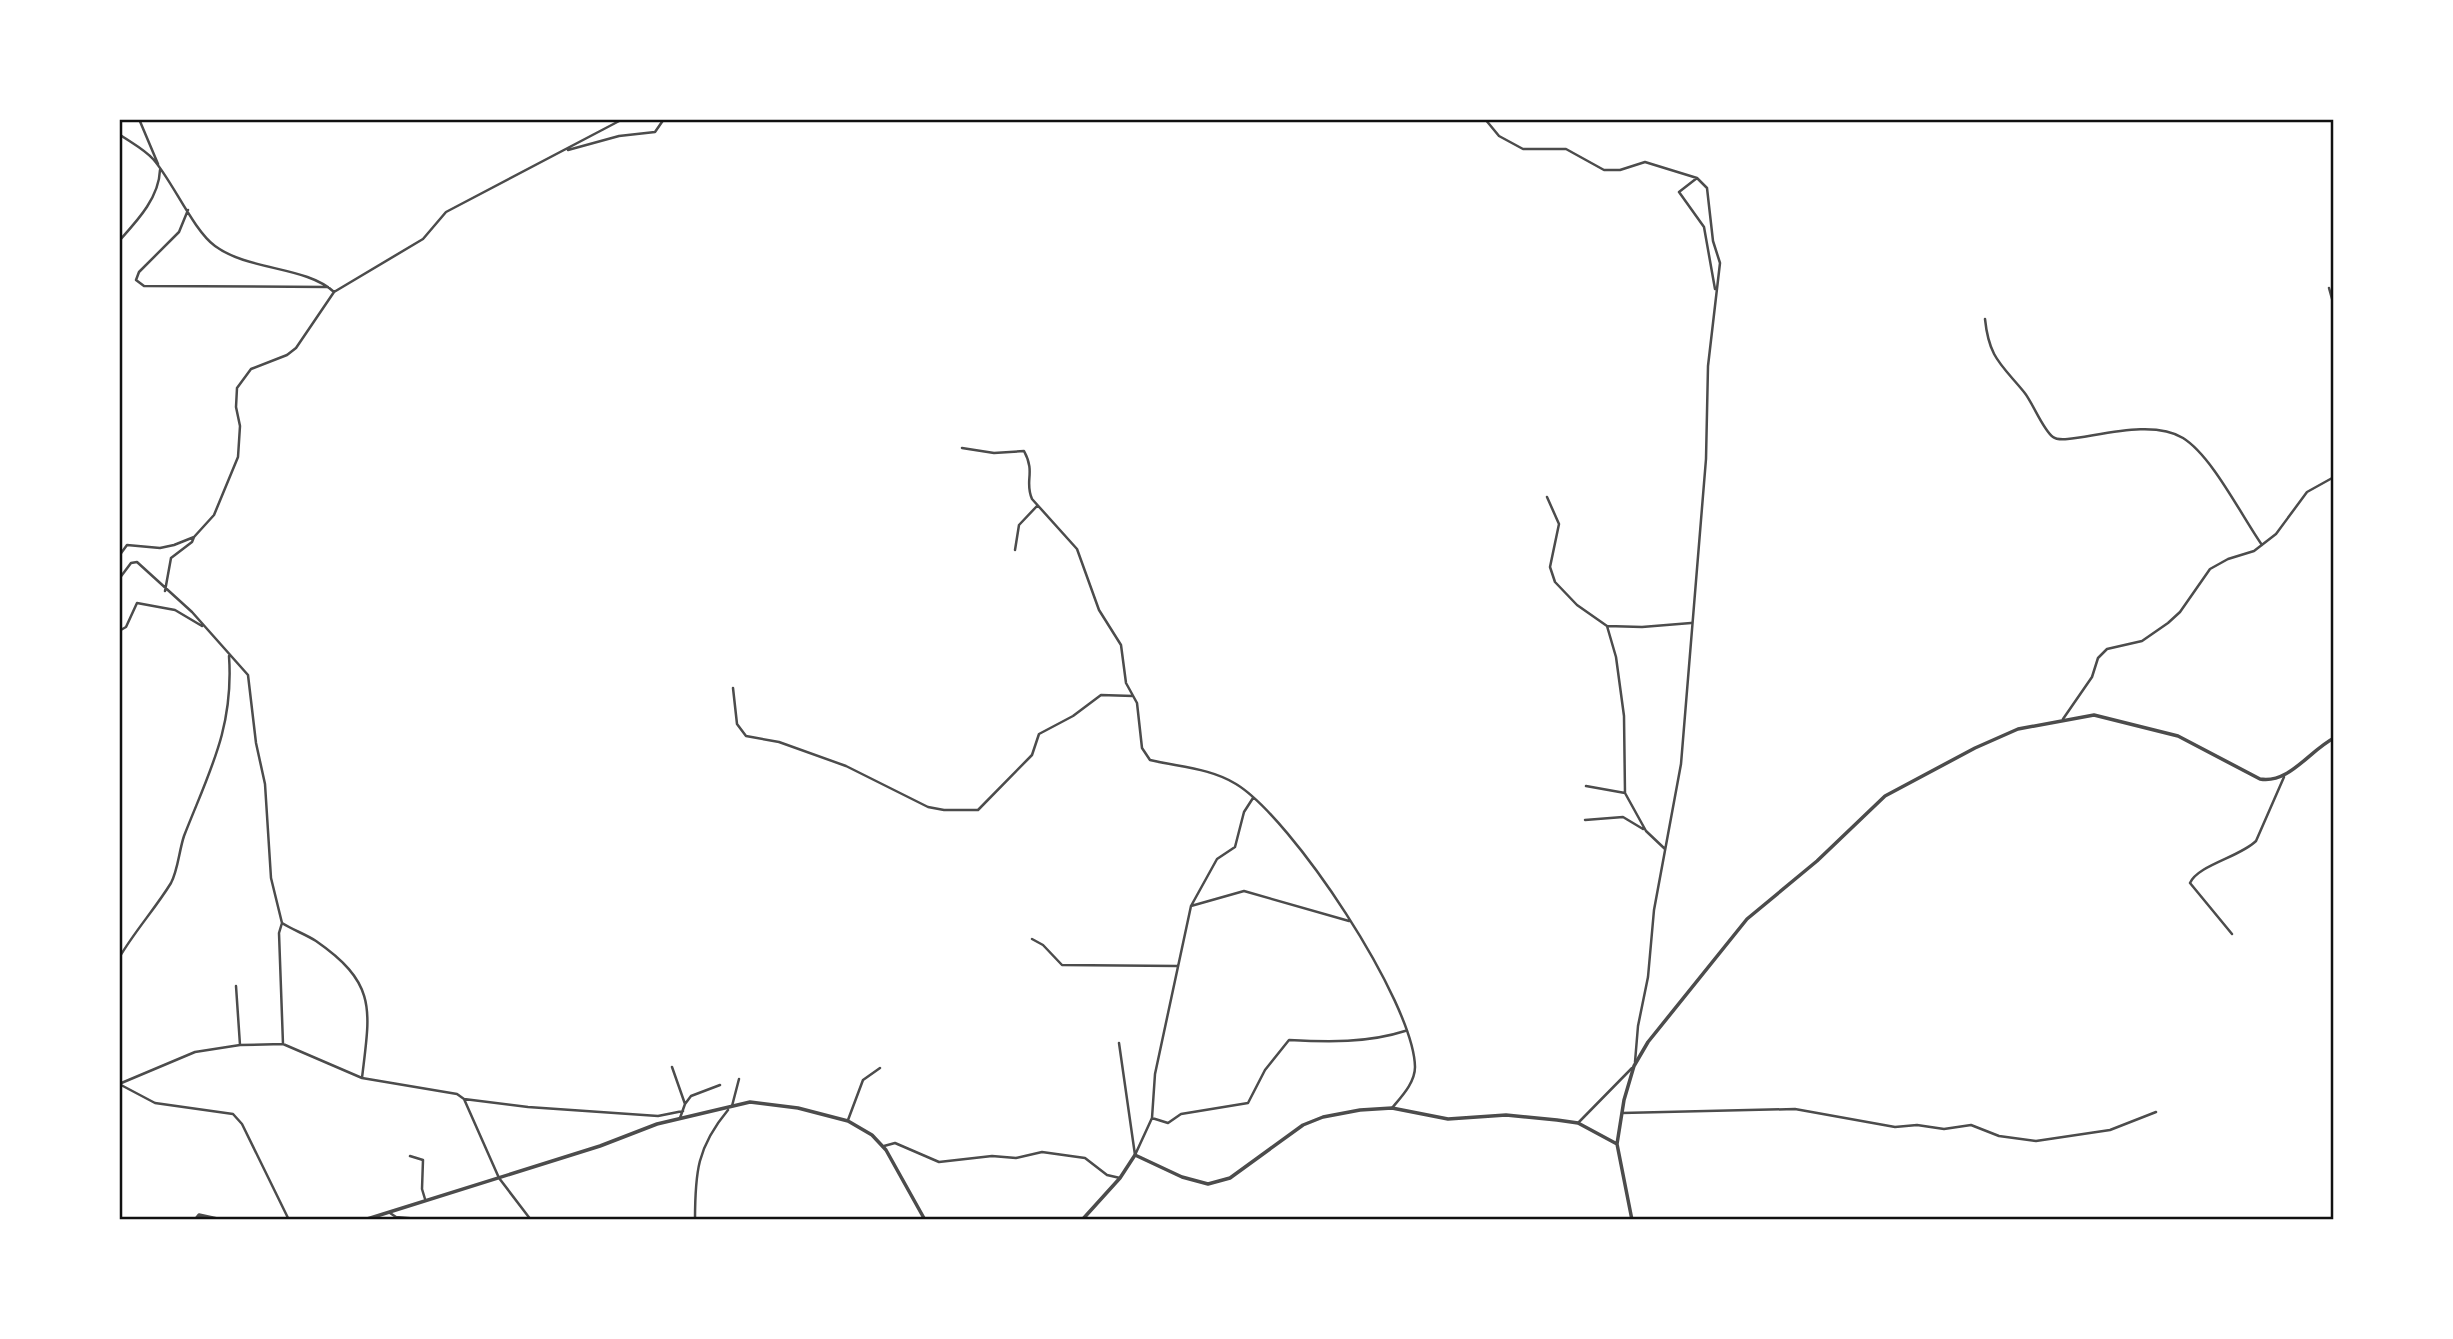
<svg xmlns="http://www.w3.org/2000/svg" width="2453" height="1339" viewBox="0 0 2453 1339" font-family="Montserrat,sans-serif">
	<rect width="100%" height="100%" fill="#fff"/>
	<g fill="none" stroke-linecap="round" stroke-linejoin="round">
		<path stroke="#4c4c4c" stroke-width="2.5" d="M139,119L158,164
			M1485,119L1499,136L1523,149H1566L1604,170H1620L1645,162L1697,178L1707,188L1713,241L1720,263L1708,366L1706,459L1681,764L1654,910L1648,977L1638,1026L1635,1062
			M119,134C130,142 144,149 153,159C172,180 193,230 215,246C249,271 306,266 334,292
			M568,150L619,136L655,132L664,119
			M1697,178L1679,192L1704,227L1715,289
			M188,210L179,232L139,272L136,280L144,286L328,287
			M119,241C137,221 159,198 160,170
			M2329,288L2334,306
			M1985,319C1989,358 2001,364 2024,392C2033,403 2043,430 2053,437C2066,448 2145,414 2183,438C2212,456 2241,515 2262,545
			M962,448L994,453L1024,451C1036,473 1024,481 1032,499L1077,549L1099,610L1121,645L1126,683L1137,703L1142,748L1150,760C1179,767 1210,768 1236,784C1292,818 1414,1002 1415,1067C1415,1083 1401,1097 1392,1108
			M1547,497L1559,524L1550,567L1555,582L1577,605L1607,626L1616,657L1624,716L1625,793L1646,831L1665,849
			M1015,550L1019,525L1037,506
			M119,556L127,545L160,548L174,545L194,537L214,515L238,457L240,426L236,407L237,388L251,369L287,355L296,348L334,292L423,239L446,212L623,119
			M119,579L131,563L137,562L192,612L248,675L256,743L265,784L271,878L282,923C293,930 305,934 316,941C378,984 370,1010 362,1078L457,1094L464,1099L499,1178L531,1220
			M165,591L171,558L192,542L194,537
			M1607,626L1642,627L1691,623
			M119,631L126,627L137,603L175,610L202,626
			M733,688L737,724L746,736L779,742L846,766L928,807L944,810H978L1032,755L1039,734L1073,716L1101,695L1133,696
			M2063,719L2092,677L2098,658L2107,649L2142,641L2168,623L2180,612L2210,569L2228,559L2254,551L2276,534L2307,492L2334,477
			M1586,786L1625,793
			M1585,820L1623,817L1643,829
			M1191,906L1244,891L1349,921
			M282,923L279,933L283,1044
			M2232,934L2190,883C2198,865 2240,857 2256,841L2284,777
			M1032,939L1043,945L1062,965L1177,966
			M119,958C134,932 155,909 171,883C178,870 179,851 184,836C209,772 234,728 229,656
			M236,986L240,1045
			M1119,1043L1135,1155
			M672,1067L685,1104L680,1118
			M119,1084L195,1052L240,1045L283,1044L362,1078
			M121,1085L155,1103L233,1114L242,1124L289,1220
			M464,1099L528,1107L658,1116L683,1111
			M685,1104L691,1096L720,1085
			M732,1106L739,1079
			M1622,1113L1795,1109L1895,1127L1917,1125L1944,1129L1971,1125L1999,1136L2036,1141L2110,1130L2156,1112
			M1152,1118L1168,1123L1181,1114L1248,1103L1265,1070L1289,1040C1328,1042 1368,1043 1405,1031
			M848,1120L863,1080L880,1068
			M1578,1123L1632,1068
			M884,1146L895,1143L939,1162L992,1156L1016,1158L1042,1152L1085,1158L1107,1175L1120,1178
			M1135,1155L1152,1118L1155,1074L1191,906L1217,859L1235,847L1244,812L1253,798
			M410,1156L423,1160L422,1189L425,1199
			M390,1213L396,1217L431,1220
			M695,1220C695,1173 697,1147 728,1110"/>
		<path stroke="#4c4c4c" stroke-width="3.5" d="M195,1220L199,1215L222,1220
			M364,1220L600,1146L657,1124L750,1102L798,1108L848,1121L872,1135L886,1150L925,1220
			M1082,1220L1120,1178L1135,1155L1182,1177L1208,1184L1230,1178L1303,1125L1323,1117L1360,1110L1392,1108L1448,1119L1506,1115L1557,1120L1578,1123L1617,1144
			M1632,1220L1617,1144L1624,1100L1634,1066L1648,1042L1747,919L1817,861L1885,796L1975,748L2018,729L2094,715L2178,736L2260,779C2289,784 2309,751 2334,738"/>
	</g>
	<rect width="2453" height="1339" fill="none" stroke="#ffffff" stroke-width="242"/>
	<rect x="121" y="121" width="2211" height="1097" fill="none" stroke="#111" stroke-width="2.5"/>
</svg>
